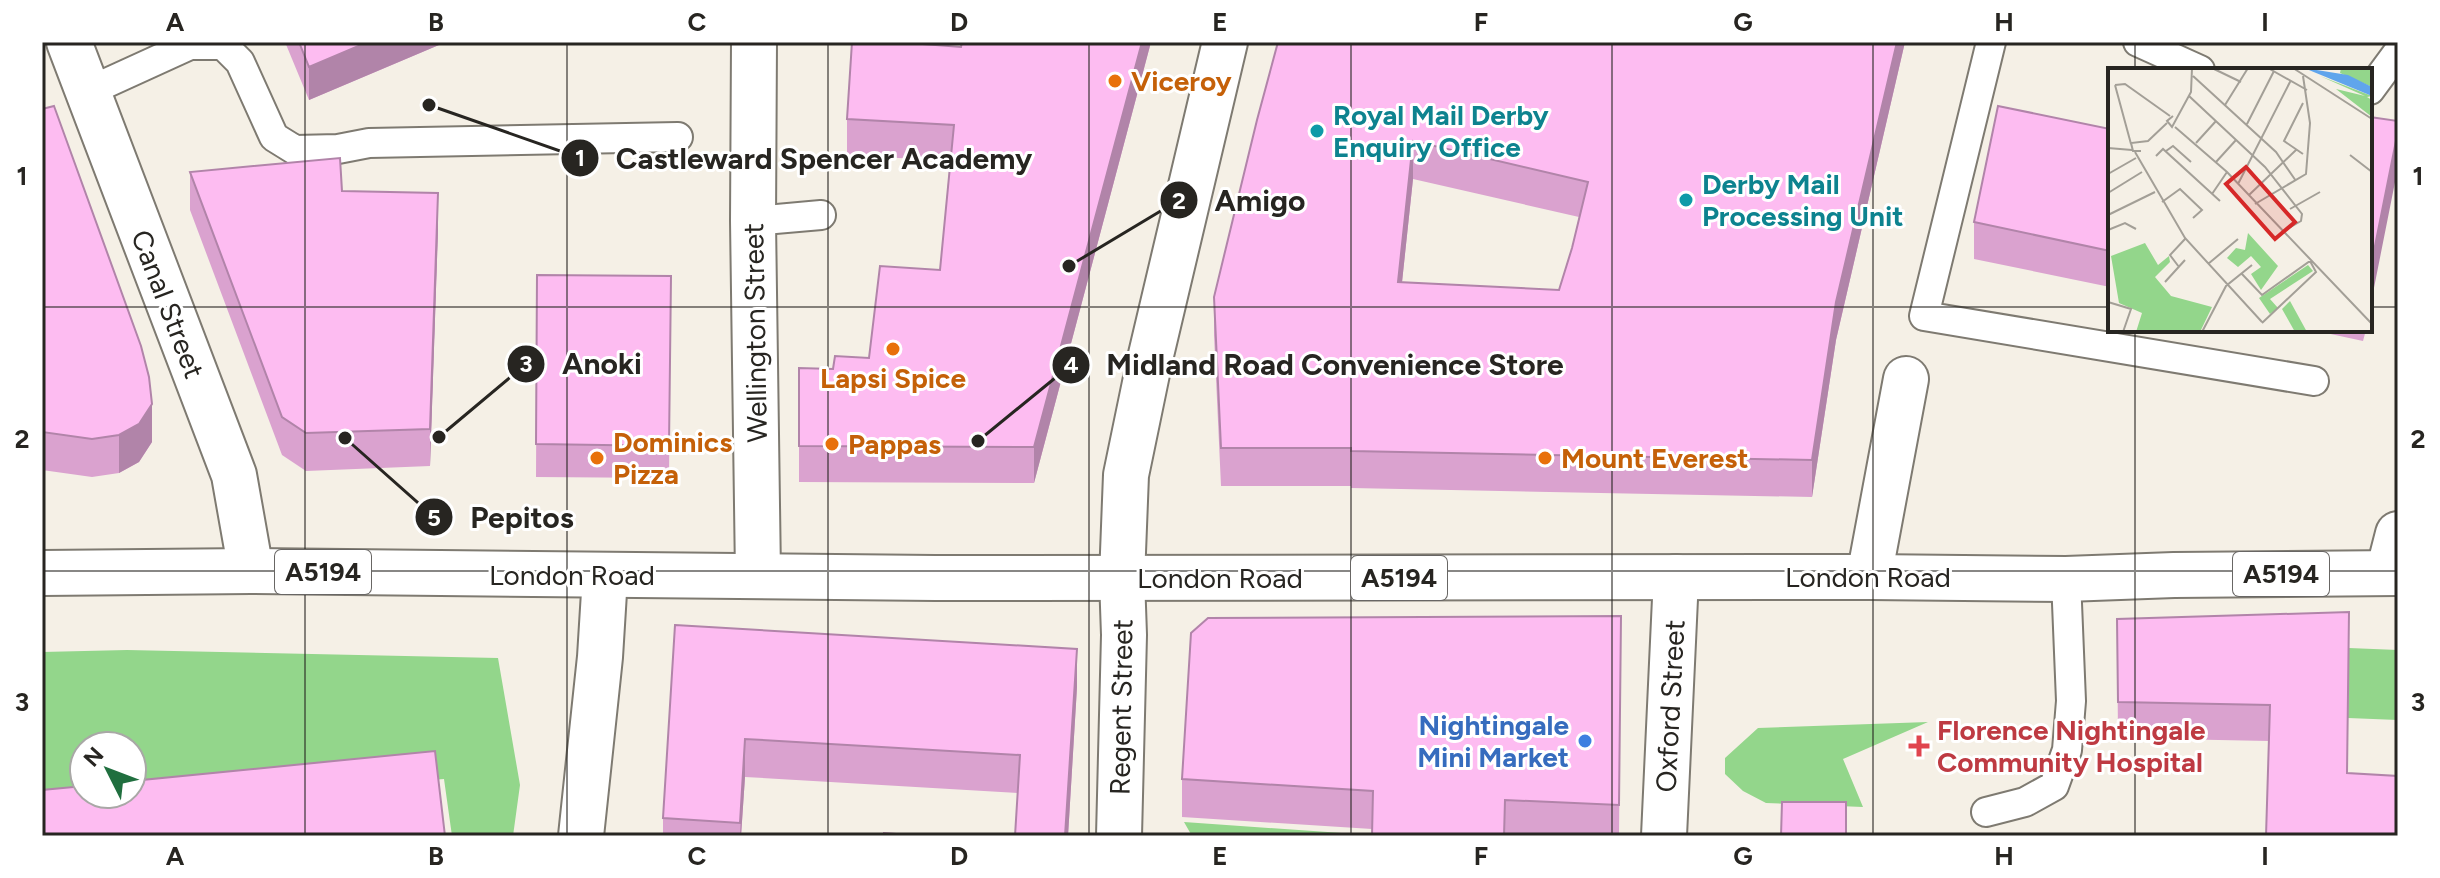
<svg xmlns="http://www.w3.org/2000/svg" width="2440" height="878" viewBox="0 0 2440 878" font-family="Figtree,sans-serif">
	<rect width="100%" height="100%" fill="#f5f0e6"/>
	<path fill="#93d68b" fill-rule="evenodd" d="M2349,648L2398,650V720L2348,718Z
		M127,650L498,658L520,785L513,836H452L444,779L42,812V652ZM84,746H132V794H84Z
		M1928,722L1843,759L1863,807L1766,803L1743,791L1725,774V758L1758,728Z
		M1184,822L1342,833L1343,836H1192Z"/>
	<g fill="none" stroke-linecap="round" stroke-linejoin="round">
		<defs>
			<path id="service" d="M1991,42L1924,316L2314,381
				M2138,42L2200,70
				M2370,90L2398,52
				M87,92L190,45H223L240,62L274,137L295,150L338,149L369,143L678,137
				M753,221L821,215
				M1986,812L2025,802L2054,786L2067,750L2071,701L2066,579"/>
			<path id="minor" d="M69,42L234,475L251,571
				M754,42L753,221L758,575
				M2388,573L2398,534
				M1869,577L1906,379
				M581,836L600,657L605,576
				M1119,836L1124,635L1122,578
				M1664,836L1676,577"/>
			<path id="secondary" d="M1122,578L1126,475L1150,359L1225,42"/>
			<path id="primary" d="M42,573L251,571L935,578L1869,577L2066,579L2174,575L2398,573"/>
		</defs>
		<use href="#service" stroke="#7e7a71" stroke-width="32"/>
		<use href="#minor" stroke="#7e7a71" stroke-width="48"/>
		<use href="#secondary" stroke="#7e7a71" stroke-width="48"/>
		<use href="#primary" stroke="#7e7a71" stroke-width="48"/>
		<use href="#service" stroke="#fff" stroke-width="28"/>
		<use href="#minor" stroke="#fff" stroke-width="44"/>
		<use href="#secondary" stroke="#fff" stroke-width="44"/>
		<use href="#primary" stroke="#fff" stroke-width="44"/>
	</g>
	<path fill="#daa2cf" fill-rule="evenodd" d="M285,42H446L309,100Z
		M1151,42L1034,483L799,482V368L833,369L869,358L940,270L950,161L847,155V119L961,47Z
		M1905,42L1836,340L1812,497L1351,488V486H1221L1214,335V297L1257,120ZM1413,179L1579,217L1572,248L1559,290L1402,282Z
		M42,109L152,442L139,462L119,473L92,477L42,470Z
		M2110,129V287L1974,259V222Z
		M190,172L342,191L438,230L430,466L306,471L282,455L190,210Z
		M537,275L671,276L669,478L536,477Z
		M2312,330H2366L2363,341Z
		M2349,612L2347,773L2398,836L2269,741L2118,738L2117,619Z
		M1621,616L1619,836H1371L1372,829L1182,817V779Z
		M675,625L1077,687L1068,836H1015L1018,793L745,777L741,836H663V818Z"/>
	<path fill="#b184a9" d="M368,42H446L309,100V67Z
		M1142,42H1151L1034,483V447Z
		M1897,42H1905L1836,340L1812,497V460L1836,302Z
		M2398,131V167L2370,308V271Z
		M1413,141V179L1398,320V282Z
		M438,193V230L430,466V429Z
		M152,404V442L139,462L119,473V435Z
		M1077,649V687L1068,836H1065Z
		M745,739V777L741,836H740Z"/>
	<path fill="#fdbcf1" stroke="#b184a9" stroke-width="2" fill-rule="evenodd" d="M299,42H368L309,67Z
		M852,42H896L961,47L962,42H1142L1034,447L799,446V368L833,369L835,356L869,358L880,266L940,270L954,125L847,119Z
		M1278,42H1897L1836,302L1812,460L1351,451V448H1221L1214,297L1257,120ZM1413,141L1588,182L1572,248L1559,290L1398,282Z
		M54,106L141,346L149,377L152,404L139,424L119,435L92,439L42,432V109Z
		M1998,106L2110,129V251L1974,222Z
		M2370,117L2398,121V131L2370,271Z
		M340,158L342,191L438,193L430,429L306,433L282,417L190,172Z
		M537,275L671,276L669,446L536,444Z
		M2349,612L2347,773L2398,776V836H2266L2270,705L2118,702L2117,619Z
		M1621,616L1619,805L1505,800L1504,836H1372L1373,791L1182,779L1191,633L1208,618Z
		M675,625L1077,649L1065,836H1015L1020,755L745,739L740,823L663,818Z
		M435,751L445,836H42V790L84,786V794H132V781Z
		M1782,802H1846V836H1781Z
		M884,833L921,836H884Z"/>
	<path fill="none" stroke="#272521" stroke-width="2" stroke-opacity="0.55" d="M305,42V836M567,42V836M828,42V836M1089,42V836M1351,42V836M1612,42V836M1873,42V836M2135,42V70M42,307H2110M2370,307H2398M2135,330V836M42,571H2398"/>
	<g fill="#e8710a" stroke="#fff" stroke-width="3">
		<circle cx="1115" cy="81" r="8"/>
		<circle cx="893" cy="349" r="8"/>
		<circle cx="832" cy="444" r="8"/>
		<circle cx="597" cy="458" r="8"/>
		<circle cx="1545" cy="458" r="8"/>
	</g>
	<g fill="#0f9aa8" stroke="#fff" stroke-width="3">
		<circle cx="1317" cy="131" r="8"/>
		<circle cx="1686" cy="200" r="8"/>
	</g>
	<circle fill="#3f7fe0" stroke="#fff" stroke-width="3" cx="1585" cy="741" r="8"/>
	<path fill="#e0444e" stroke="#fff" stroke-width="3" d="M1915 734h8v8h8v8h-8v8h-8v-8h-8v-8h8z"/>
	<g text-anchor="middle" stroke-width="6" stroke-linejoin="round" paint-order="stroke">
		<g fill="#fff" stroke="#686664" stroke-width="2">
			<rect x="275" y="550" width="96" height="44" rx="6"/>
			<rect x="2233" y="552" width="96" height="44" rx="6"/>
			<rect x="1351" y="556" width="96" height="44" rx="6"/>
		</g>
		<g font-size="26" font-weight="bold" fill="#272521">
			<text x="323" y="581">A5194</text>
			<text x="2281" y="583">A5194</text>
			<text x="1399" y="587">A5194</text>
		</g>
		<g font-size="28" font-weight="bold" fill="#c56008" stroke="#fff" text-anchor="start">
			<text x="1131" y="91">Viceroy</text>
			<text x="893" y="388" text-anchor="middle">Lapsi Spice</text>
			<text x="613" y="452">Dominics<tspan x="613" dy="32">Pizza</tspan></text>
			<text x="848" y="454">Pappas</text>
			<text x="1561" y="468">Mount Everest</text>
		</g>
		<g font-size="28" font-weight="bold" fill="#0d838f" stroke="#fff" text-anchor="start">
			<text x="1333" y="125">Royal Mail Derby<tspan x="1333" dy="32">Enquiry Office</tspan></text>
			<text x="1702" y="194">Derby Mail<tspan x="1702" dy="32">Processing Unit</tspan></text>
		</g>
		<g font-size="28" fill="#272521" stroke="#fff">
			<text transform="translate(168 304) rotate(69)" y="10">Canal Street</text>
			<text transform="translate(755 333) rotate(-91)" y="10">Wellington Street</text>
			<text x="572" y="585">London Road</text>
			<text x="1868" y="587">London Road</text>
			<text x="1220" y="588">London Road</text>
			<text transform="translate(1670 706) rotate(-87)" y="10">Oxford Street</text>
			<text transform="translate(1121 707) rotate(-89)" y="10">Regent Street</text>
		</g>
		<g font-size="28" font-weight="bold" fill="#366cbe" stroke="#fff" text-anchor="end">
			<text x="1569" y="735">Nightingale<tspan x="1569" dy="32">Mini Market</tspan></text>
		</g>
		<g font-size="28" font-weight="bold" fill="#be3a42" stroke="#fff" text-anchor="start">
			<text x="1937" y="740">Florence Nightingale<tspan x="1937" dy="32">Community Hospital</tspan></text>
		</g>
	</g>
	<g transform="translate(2108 68)">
		<rect width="264" height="264" fill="#f5f0e6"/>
		<path d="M233,0H264V19L232,5ZM212,8L264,28L259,29L264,32V49L228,21L257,28ZM140,165L170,198L153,222L143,206L153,199L143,188L130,199L119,190L128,180L137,182ZM37,175L50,197L61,188L62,194L47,209L63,228L104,239L92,264H28L34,245L11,235L3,188ZM200,197L205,203L162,231L170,240L162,246L151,230ZM182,233L199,264H187L174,241Z" fill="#93d68b"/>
		<path d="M196,0L240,7L264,19V28Z" fill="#60a5ec"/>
		<path fill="none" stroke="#a39f97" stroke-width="2" d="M104,0L133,14M160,0L199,22M185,0L264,51M85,8L168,84L188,113M7,17L17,16L62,48M7,17L23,76M81,28L157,99L194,146L193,153L174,164M195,35L176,73L195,86M117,37L140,0M65,48L59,53L64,59L83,24L84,0M139,56L166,3M67,59L119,104L264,256M88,75L108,53M0,80L24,82M33,83H25L23,75L40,73L59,55M58,83L65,78L83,94M27,84L77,170L154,254M242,87L264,104M48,88L55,81L112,133M108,94L128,72M0,106L28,90M130,116L183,12M0,125L34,104M104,126L119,104M141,127L188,82M54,134L72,121L94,142L85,150M147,136L198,106L202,55L195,8M182,141L212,124M0,147L47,124M0,162L17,155L28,161M100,196L130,171M71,199L62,187L77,171M133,205L154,227L202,193L208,204L154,255M57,214L77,192M0,234L23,241L15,264M94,264L118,218L144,197"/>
		<path fill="#d62828" fill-opacity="0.15" stroke="#d62828" stroke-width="4" d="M138,99L187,154L167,171L118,116Z"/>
		<rect width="264" height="264" fill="none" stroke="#272521" stroke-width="4"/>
	</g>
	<path fill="none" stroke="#272521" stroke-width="3" d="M429 105L580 158M1069 266L1179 200M439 437L526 364M978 441L1071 365M345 438L434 517"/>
	<g fill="#272521" stroke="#fff" stroke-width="3">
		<circle cx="429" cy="105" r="8"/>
		<circle cx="1069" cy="266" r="8"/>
		<circle cx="439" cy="437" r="8"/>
		<circle cx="978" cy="441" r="8"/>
		<circle cx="345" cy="438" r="8"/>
		<circle cx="580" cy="158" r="20"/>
		<circle cx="1179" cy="200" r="20"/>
		<circle cx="526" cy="364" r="20"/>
		<circle cx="1071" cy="365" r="20"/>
		<circle cx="434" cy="517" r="20"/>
	</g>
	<g font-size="24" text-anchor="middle" font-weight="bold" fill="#fff">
		<text x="580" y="166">1</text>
		<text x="1179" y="209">2</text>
		<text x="526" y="372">3</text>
		<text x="1071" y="373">4</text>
		<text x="434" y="526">5</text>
	</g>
	<g font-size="30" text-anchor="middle" font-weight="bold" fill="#272521" stroke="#fff" stroke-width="6" stroke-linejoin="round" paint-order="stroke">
		<text x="824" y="169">Castleward Spencer Academy</text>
		<text x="1260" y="211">Amigo</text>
		<text x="602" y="374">Anoki</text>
		<text x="1335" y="375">Midland Road Convenience Store</text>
		<text x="522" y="528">Pepitos</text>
	</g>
	<rect width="2440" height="878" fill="none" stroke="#ffffff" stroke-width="88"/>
	<g transform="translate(108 770) rotate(312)"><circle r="38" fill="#ffffff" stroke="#a9a8a6" stroke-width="2"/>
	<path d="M0-6L14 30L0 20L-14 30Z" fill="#206f3f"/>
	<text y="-12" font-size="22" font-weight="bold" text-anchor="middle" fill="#272521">N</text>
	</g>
	<rect x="44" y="44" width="2352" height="790" fill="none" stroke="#272521" stroke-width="3"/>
	<g font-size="26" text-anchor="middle" font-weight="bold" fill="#272521">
		<text x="175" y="31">A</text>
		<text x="436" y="31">B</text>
		<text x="697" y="31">C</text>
		<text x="959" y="31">D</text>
		<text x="1220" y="31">E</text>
		<text x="1481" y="31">F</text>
		<text x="1743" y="31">G</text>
		<text x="2004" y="31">H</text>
		<text x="2265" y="31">I</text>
		<text x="22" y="185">1</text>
		<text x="2418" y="185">1</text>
		<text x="22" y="448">2</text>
		<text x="2418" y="448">2</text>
		<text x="22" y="711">3</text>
		<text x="2418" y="711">3</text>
		<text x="175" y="865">A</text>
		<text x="436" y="865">B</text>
		<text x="697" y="865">C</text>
		<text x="959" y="865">D</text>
		<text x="1220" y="865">E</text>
		<text x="1481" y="865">F</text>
		<text x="1743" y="865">G</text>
		<text x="2004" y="865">H</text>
		<text x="2265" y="865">I</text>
	</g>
</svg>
